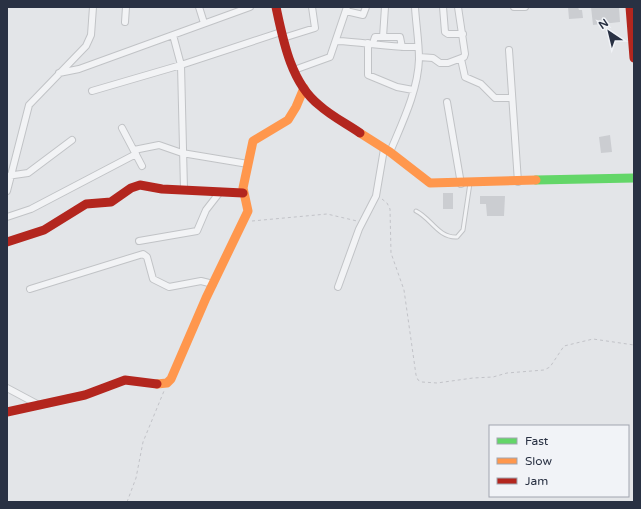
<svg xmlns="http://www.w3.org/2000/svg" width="641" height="509" viewBox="0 0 641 509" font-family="'Varela Round',sans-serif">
	<rect width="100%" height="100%" fill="#e3e5e8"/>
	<path fill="#cbcdd1" d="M568,7H578L579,10H582L583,18L569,19Z
		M591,7H619L620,22L593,25Z
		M610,135L612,152L601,153L599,137Z
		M443,193H453V209H443Z
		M480,196H505L504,216H487L486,204H480Z"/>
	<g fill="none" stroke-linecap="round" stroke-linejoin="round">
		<defs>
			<path id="lane" d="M416,211C431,218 438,238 457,237L463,230L470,183"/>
			<path id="street" d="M199,7L204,23
				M443,7L445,32L448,34H463
				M514,7H525
				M346,11L363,15L366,7
				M125,22L126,7
				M173,35L181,65L184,190
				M383,37L385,7
				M283,38L315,28L312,7
				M337,41C364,42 390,48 417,47
				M368,43V75L397,87L413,90
				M373,43L375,37H400L402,47
				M509,50L518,182
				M419,57L433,58L440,63H448L464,57L465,54L458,7
				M461,59L465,77L481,84L495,98H512
				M294,70L330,57L347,7
				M59,73L79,69L250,7
				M92,91L181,65L281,32
				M447,102L461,184
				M122,128L142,166
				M134,150L159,145L182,153L248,164
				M390,152C402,123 418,91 419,59C419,42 416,24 415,7
				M7,176L28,173L72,140
				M7,191L29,105L86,46L91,35L93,7
				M7,217L31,209L136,154
				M139,241L197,231L206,210L220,192
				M338,287L359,229L376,196L384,149
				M30,289L143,254L147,257L153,279L169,287L201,281L213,284
				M7,388L37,404"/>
		</defs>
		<use href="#lane" stroke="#c1c3c6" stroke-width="5"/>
		<use href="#street" stroke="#c1c3c6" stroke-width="8"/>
		<path stroke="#c2c3c8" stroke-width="1" stroke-dasharray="3 3" stroke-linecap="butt" d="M382,199L387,203L390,209L391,253L404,290L416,375L418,380L422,382L437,383L473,378L493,377L507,373L544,370L550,367L564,346L593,339L634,345
			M252,221L327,214L357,221
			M127,502L136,478L143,442L164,391"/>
		<use href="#lane" stroke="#f2f3f5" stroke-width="3"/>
		<use href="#street" stroke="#f2f3f5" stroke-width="6"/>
		<path stroke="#63d668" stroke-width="9" d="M536,180L634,178"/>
		<path stroke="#ff974d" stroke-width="9" d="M360,133L390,152L430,183L536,180
			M157,384L167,383L171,379L206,298L248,211L243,188L253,141L288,120L296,107L304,88"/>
		<path stroke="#b3261e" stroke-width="9" d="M276,7C283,40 291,83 319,105C331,116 347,124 360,133
			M630,7L634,58
			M7,242L44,230L86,204L111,202L131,188L140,185L162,189L243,193
			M7,412L85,395L125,380L157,384"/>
	</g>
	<rect width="641" height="509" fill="none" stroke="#293143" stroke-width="16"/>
	<rect x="489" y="425" width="140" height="72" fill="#f1f3f7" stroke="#a1a5af"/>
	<rect x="497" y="438" width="20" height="6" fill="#63d668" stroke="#a1a5af"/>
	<text x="525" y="445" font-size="12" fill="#293143">Fast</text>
	<rect x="497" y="458" width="20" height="6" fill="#ff974d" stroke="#a1a5af"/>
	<text x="525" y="465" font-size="12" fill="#293143">Slow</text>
	<rect x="497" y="478" width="20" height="6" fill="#b3261e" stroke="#a1a5af"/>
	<text x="525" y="485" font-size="12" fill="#293143">Jam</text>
	<g transform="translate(609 32) rotate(325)" stroke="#f1f3f7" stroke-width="3" paint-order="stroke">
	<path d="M0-3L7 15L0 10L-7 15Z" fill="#293143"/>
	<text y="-6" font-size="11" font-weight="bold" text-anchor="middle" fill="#293143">N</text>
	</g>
</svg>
